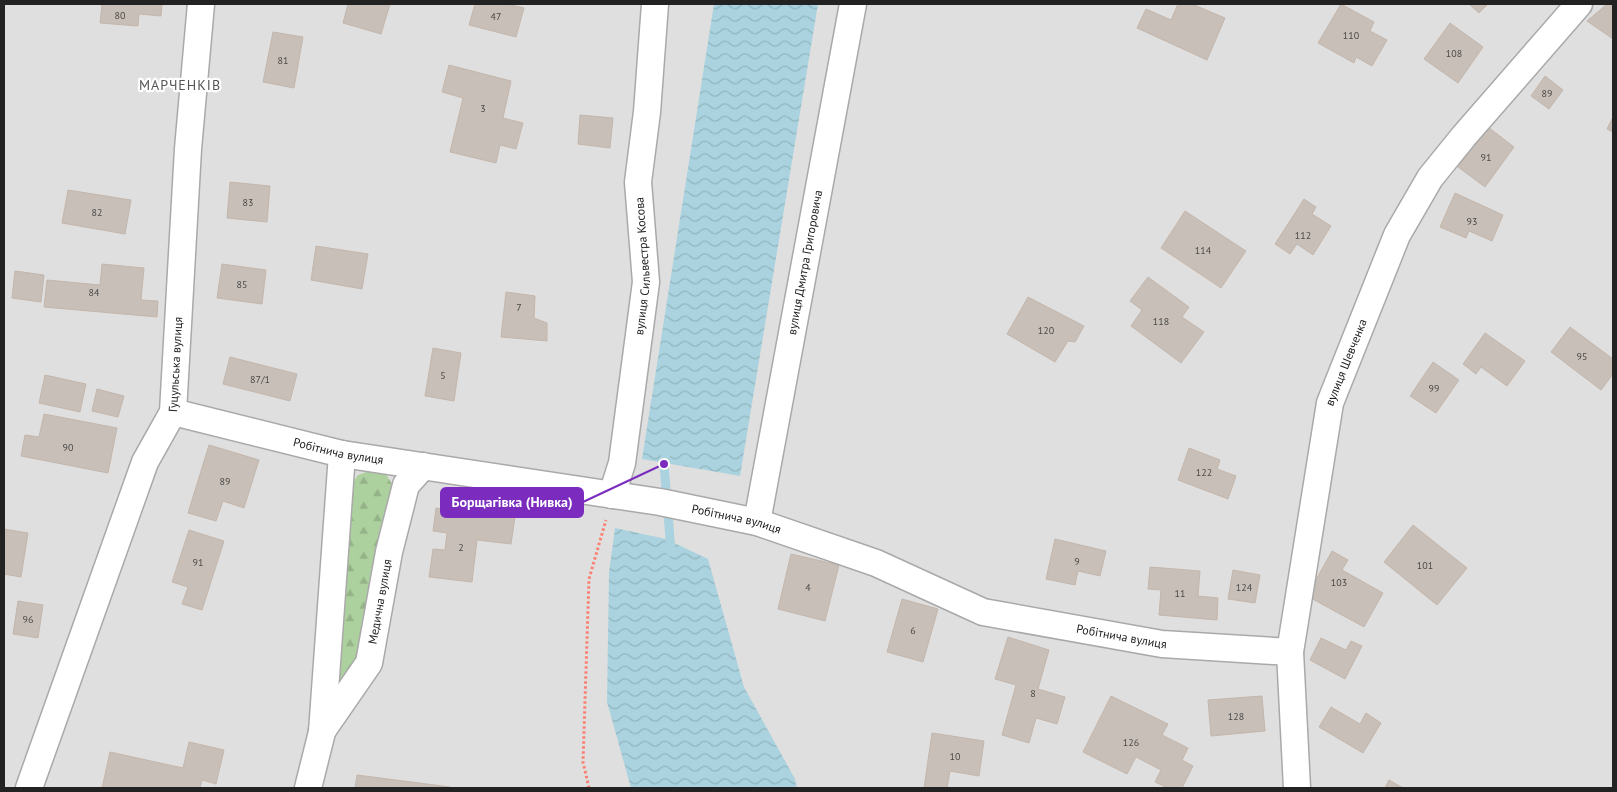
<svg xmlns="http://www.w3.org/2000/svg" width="1617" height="792" viewBox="0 0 1617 792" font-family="'PT Sans',sans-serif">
	<defs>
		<pattern id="forest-firs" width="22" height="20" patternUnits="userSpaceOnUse" patternTransform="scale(1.25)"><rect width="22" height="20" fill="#add19e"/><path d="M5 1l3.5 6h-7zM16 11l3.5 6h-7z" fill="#95b388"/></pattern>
		<pattern id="water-waves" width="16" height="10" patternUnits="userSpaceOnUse" patternTransform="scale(1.25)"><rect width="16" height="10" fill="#aad3df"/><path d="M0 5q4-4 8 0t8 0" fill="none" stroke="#92b5bf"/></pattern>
	</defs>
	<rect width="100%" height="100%" fill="#f2efe9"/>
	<path fill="#e0dfdf" d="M4,4H1613V788H4Z"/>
	<path fill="url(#forest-firs)" d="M369,471L386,474L395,489L363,661L334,702L350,487L358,475Z"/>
	<path fill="url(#water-waves)" d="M714,4H818L740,476L642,459Z
		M615,528L666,539L708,559L744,687L795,779L797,788H631L607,702L609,573Z"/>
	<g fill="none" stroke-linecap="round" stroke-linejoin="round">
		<path stroke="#aad3df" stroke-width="9" d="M666,453L664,464L671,552"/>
	</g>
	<path fill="#c7bfb8" stroke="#c4b6ab" d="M102,4H162L161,16L139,14L138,26L100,23Z
		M348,4H390L381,34L343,23Z
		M475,4H507L524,8L516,37L469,25Z
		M1178,4H1192L1225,18L1207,60L1137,28L1146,9L1171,20Z
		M1341,4L1374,22L1370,31L1387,40L1372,66L1356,57L1354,63L1318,43Z
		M1469,4H1488L1479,13Z
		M1607,4H1613V39L1587,21Z
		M1450,23L1483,47L1458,83L1424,59Z
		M273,32L303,37L294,88L263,82Z
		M449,65L511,81L503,118L523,123L516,149L500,145L496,163L450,152L463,98L442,92Z
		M1545,76L1563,90L1549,109L1531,96Z
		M580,115L613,118L610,148L578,144Z
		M1613,117V132L1607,129Z
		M1488,127L1514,147L1485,187L1458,167Z
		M230,182L270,186L267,222L227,218Z
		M68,190L131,200L125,234L62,223Z
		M1455,193L1503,215L1492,241L1469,231L1466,238L1440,227Z
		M1304,199L1316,207L1312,214L1331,226L1313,255L1297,244L1290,254L1275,244Z
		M1185,211L1246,251L1221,288L1161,248Z
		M316,246L368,254L362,289L311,280Z
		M102,264L144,268L141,300L158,301L157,317L44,307L47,280L100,285Z
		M222,264L266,270L262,304L217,298Z
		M15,271L44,275L41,302L12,298Z
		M1148,277L1189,307L1182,317L1204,332L1181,363L1131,326L1142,310L1130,301Z
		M506,292L535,296L534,318L547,323V341L501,337Z
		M1028,297L1084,326L1075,342L1068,341L1055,362L1007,334Z
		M1570,327L1613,359V374L1601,390L1551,352Z
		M1485,333L1525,361L1507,386L1481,367L1476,374L1463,364Z
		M433,348L461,353L454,401L425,396Z
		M230,357L297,374L290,401L223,384Z
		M1433,362L1459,380L1436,413L1410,396Z
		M45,375L86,384L80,412L39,403Z
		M97,389L124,396L118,417L92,411Z
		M44,414L117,428L108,473L21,456L25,435L39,437Z
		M209,445L259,460L244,508L223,501L216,521L188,513Z
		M1189,448L1220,460L1217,469L1236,476L1228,499L1178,480Z
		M436,508L515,517L511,544L477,540L472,582L429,577L433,549L445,550L447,533L433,531Z
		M1413,525L1467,568L1437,605L1384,562Z
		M4,529L28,533L21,577L4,574Z
		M189,530L224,541L202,610L182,604L188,587L172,582Z
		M1055,539L1106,551L1100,576L1078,571L1075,585L1046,579Z
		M1332,551L1348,560L1342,570L1383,593L1364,627L1307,596Z
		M791,554L839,565L825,621L778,609Z
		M1150,567L1200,571L1198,596L1218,598L1217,620L1159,615L1161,590L1148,589Z
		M1233,570L1260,575L1255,603L1228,599Z
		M902,599L938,609L923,662L887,652Z
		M18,601L43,605L38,638L13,634Z
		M1008,637L1049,650L1038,689L1065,697L1057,724L1036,718L1029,743L1002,735L1016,685L995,679Z
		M1321,638L1346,650L1351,641L1362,646L1345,679L1310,660Z
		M1111,696L1168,724L1162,735L1188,748L1182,760L1193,766L1182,788H1168L1155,782L1161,770L1136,757L1127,774L1083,752Z
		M1262,696L1265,731L1211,736L1208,700Z
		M1331,707L1360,724L1366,713L1381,723L1363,753L1319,727Z
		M932,733L984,741L979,776L950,771L947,788H924Z
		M189,742L224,750L216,784L202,780L200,788H102L110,752L183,768Z
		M357,775L450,787V788H355Z
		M1389,780L1403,788H1385Z"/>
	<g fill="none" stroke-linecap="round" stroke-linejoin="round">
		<defs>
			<g id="minor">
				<path id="s1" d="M173,412L342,454L660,502L757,522L876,563L983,612L1162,644L1290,652"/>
				<path id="s2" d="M612,495L622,463L646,282L638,182L647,112L655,4"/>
				<path id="s3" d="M757,522L853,4"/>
				<path id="s4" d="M322,731L369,663L389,552L406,485L423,466"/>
				<path id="s5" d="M29,788L145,462L173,412L188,149L201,4"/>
				<path d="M308,788L322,732L342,454"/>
				<path id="s6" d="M1297,788L1290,652L1330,403L1397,235L1430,178L1464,136L1579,4"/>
			</g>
		</defs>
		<use href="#minor" stroke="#a9a9a9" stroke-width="29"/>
		<path stroke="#fa8072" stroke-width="3" stroke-dasharray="2.5 2.5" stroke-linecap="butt" d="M589,788L583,762L589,579L606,520"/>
		<use href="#minor" stroke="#fff" stroke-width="26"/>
	</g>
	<g text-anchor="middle" stroke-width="4.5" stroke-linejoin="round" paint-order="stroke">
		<g font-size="10" fill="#4b4948">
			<text x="120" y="19">80</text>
			<text x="496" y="20">47</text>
			<text x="1351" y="39">110</text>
			<text x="1454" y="57">108</text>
			<text x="283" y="64">81</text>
			<text x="1547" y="97">89</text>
			<text x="483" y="112">3</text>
			<text x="1486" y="161">91</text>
			<text x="248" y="206">83</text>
			<text x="97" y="216">82</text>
			<text x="1472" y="225">93</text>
			<text x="1303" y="239">112</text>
			<text x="1203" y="254">114</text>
			<text x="242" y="288">85</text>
			<text x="94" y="296">84</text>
			<text x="519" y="311">7</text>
			<text x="1161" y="325">118</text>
			<text x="1046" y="334">120</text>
			<text x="1582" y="360">95</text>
			<text x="443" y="379">5</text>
			<text x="260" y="383">87/1</text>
			<text x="1434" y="392">99</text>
			<text x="68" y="451">90</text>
			<text x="1204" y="476">122</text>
			<text x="225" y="485">89</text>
			<text x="461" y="551">2</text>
			<text x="1077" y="565">9</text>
			<text x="198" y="566">91</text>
			<text x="1425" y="569">101</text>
			<text x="1339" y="586">103</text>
			<text x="808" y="591">4</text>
			<text x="1244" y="591">124</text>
			<text x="1180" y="597">11</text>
			<text x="28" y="623">96</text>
			<text x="913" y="634">6</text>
			<text x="1033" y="697">8</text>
			<text x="1236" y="720">128</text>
			<text x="1131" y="746">126</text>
			<text x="955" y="760">10</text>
		</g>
		<g font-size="12" fill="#222" stroke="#fff">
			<text dy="4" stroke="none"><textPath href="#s3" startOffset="264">вулиця Дмитра Григоровича</textPath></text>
			<text dy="4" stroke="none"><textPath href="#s2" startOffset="232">вулиця Сильвестра Косова</textPath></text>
			<text dy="4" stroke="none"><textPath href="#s6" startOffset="432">вулиця Шевченка</textPath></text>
			<text dy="4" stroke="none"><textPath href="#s5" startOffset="451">Гуцульська вулиця</textPath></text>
			<text dy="4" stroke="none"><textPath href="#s1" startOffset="170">Робітнича вулиця</textPath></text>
			<text dy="4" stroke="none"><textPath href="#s1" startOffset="574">Робітнича вулиця</textPath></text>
			<text dy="4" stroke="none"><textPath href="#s4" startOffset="145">Медична вулиця</textPath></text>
			<text dy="4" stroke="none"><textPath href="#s1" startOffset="979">Робітнича вулиця</textPath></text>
		</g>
		<g font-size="14" letter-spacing="1" fill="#555" stroke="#fff">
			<text x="180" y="90">МАРЧЕНКІВ</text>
		</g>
	</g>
	<path fill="none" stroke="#7b2cbf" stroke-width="2" d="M664 464L583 502"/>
	<circle fill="#7b2cbf" stroke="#fff" stroke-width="2" cx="664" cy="464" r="5"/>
	<rect fill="#7b2cbf" stroke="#7b2cbf" stroke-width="2" x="441" y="488" width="142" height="29" rx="5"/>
	<g font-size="14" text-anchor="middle" font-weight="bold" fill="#fff">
		<text x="512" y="507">Борщагівка (Нивка)</text>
	</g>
	<rect width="1617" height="792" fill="none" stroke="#222222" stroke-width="10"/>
</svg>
